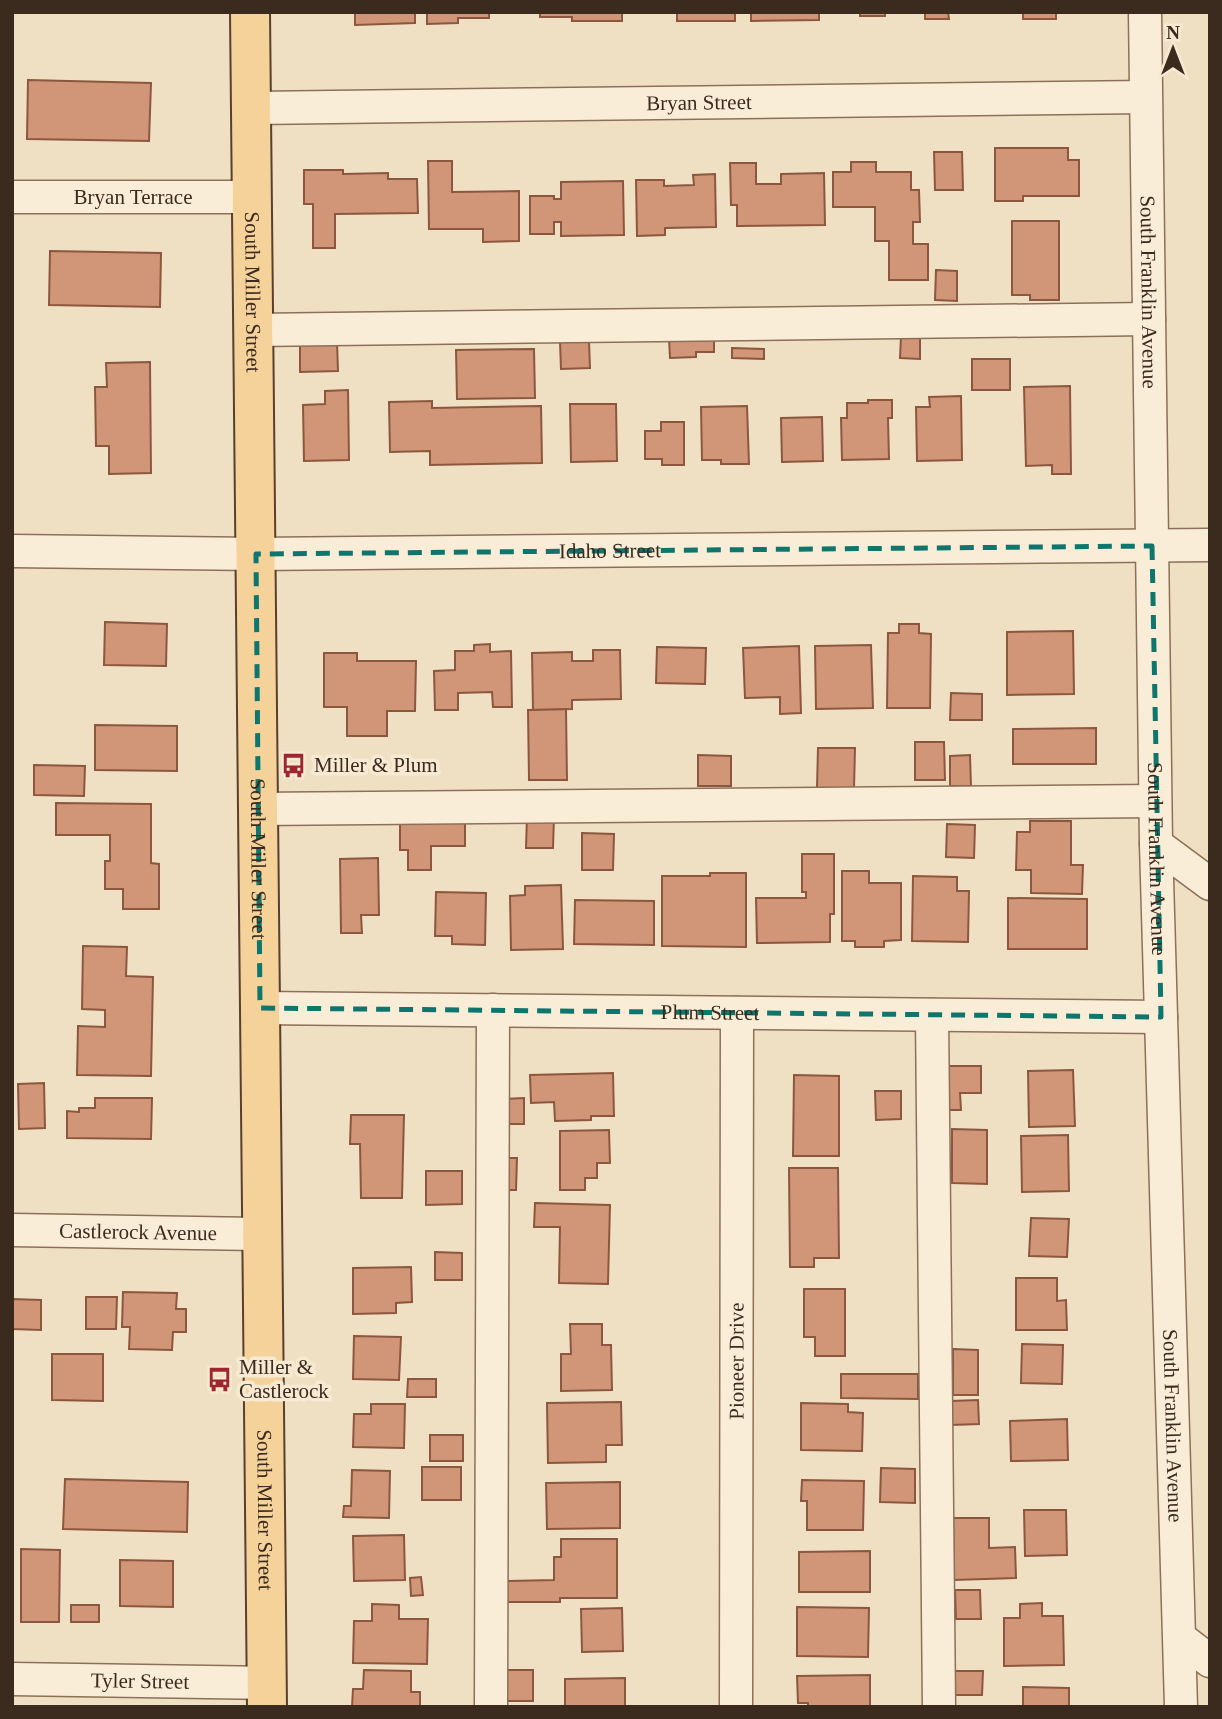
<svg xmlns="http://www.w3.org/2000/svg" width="1222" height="1719" viewBox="0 0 1222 1719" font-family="Georgia,serif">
	<rect width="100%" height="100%" fill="#f0e0c3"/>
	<path fill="#d09677" stroke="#8c573e" stroke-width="2" d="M355,12H415V23L355,25Z
		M427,12H489V18H458V23L427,24Z
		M540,12H622V21H572V17H540Z
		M677,12H735V21H677Z
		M751,12H819V20L751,21Z
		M860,12H885V16H860Z
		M925,12H948L949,19H925Z
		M1023,12H1056V19H1023Z
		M28,80L151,83L149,141L27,139Z
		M995,148H1068V160H1079V196H1023V201H995Z
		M934,152H962L963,190H935Z
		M428,161H452V192L519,191V241L483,242V229H429Z
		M851,162H876V172H911V190H919L920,222H913V244H928V280H889V241H875V207H833V172H851Z
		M730,163H756V184H781V174L824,173L825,225L737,226V205H731Z
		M304,170H343V174L388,173V179H417L418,213L335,214V248H313V204H304Z
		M715,174L716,227L665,228V235L637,236L636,180H664V186L694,185L693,175Z
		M623,181L624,235L561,236V222H554V234H530V196H554V199H561V182Z
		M1012,221H1059V300H1030V295H1012Z
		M50,251L161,253L160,307L49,305Z
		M936,270L957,271V301L935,300Z
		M901,336H920V359L900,358Z
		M714,338V352H696V357L670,358L669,339Z
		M337,341L338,371L300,372V342Z
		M589,341L590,368L561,369L560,342Z
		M732,348L764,349V359L732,358Z
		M534,349L535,398L457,399L456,350Z
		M972,359H1010V390H972Z
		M150,362L151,473L109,474V446H96L95,387H107L106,363Z
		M1070,386L1071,474H1052V465L1026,466L1024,387Z
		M348,390L349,460L304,461L303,405L325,404V391Z
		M961,396L962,460L917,461L916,407H930L929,397Z
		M868,400H892V418H888L889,459L842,460L841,418H847V403H868Z
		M432,401V408L541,406L542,463L430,465V451L390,452L389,402Z
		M570,404H616L617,461L571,462Z
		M747,406L749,464H721V460H702L701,407Z
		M822,417L823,461L782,462L781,418Z
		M661,422H684V465H662V459H645V431H661Z
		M105,622L167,624L166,666L104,665Z
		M899,624H919V633L931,634L930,708H887L888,633H899Z
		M1073,631L1074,694L1007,695V632Z
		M490,644V652L511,651L512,707H493L492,692L458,693V710H435L434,671L455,670V651H474V645Z
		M871,645L873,708L816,709L815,646Z
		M799,646L801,713L780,714V697L745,698L743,648Z
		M657,647L706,648L705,684L656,683Z
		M593,650H620L621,699L572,700V709L533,710L532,653L572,652V661H593Z
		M324,653H357V661H416L415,711H387V736H347V707H324Z
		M951,693L982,694V720H950Z
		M566,709L567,780H529L528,710Z
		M95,725L177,726V771L95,770Z
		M1096,728V764H1013V729Z
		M915,742H944L945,780H915Z
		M818,748H855L854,788H817Z
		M698,755L731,756V786H698Z
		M970,755L971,786H950V756Z
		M34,765L85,766L84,796L34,795Z
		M56,803L151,804V863L159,864V909H123V889H105V861H110V835H56Z
		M527,817H554L553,848H526Z
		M400,818H465V846H431V870H408V850H400Z
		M1030,821H1071V865H1083L1082,894L1031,893V870H1016L1017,832H1030Z
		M947,824L975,825L974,858L946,857Z
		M582,833L614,834L613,870H582Z
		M802,854H834V914H830V942L757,943L756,898H806V892H802Z
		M378,858L379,915H361L362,933H341L340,859Z
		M842,871H869V883H901V940L884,941V947H855V941H842Z
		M710,873H746V947L662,946V876H710Z
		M913,876L957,877V891H969L968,942L912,941Z
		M561,885L563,949L511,950L510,896L525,895V886Z
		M436,892L486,893L485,945L452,944V936H435Z
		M1008,898L1087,899V949H1008Z
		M575,900L654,901V945L574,944Z
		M83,946L127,947L126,976L153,977L151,1076L77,1075L78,1026L105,1027V1010L82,1009Z
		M946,1066H981V1093H960L961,1110H947Z
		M1073,1070L1075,1126L1029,1127L1028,1071Z
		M613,1073L614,1116H591V1120L555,1121L554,1102L531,1103L530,1075Z
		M794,1075L839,1076V1156H793Z
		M44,1083L45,1128L19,1129L18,1084Z
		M875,1091H901V1119L876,1120Z
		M95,1098H152L151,1139L67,1138V1111L79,1112V1108H95Z
		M524,1098V1124H499V1099Z
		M351,1115H404L402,1198H361L360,1144H350Z
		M952,1129L987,1130V1184L952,1183Z
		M609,1130L610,1163H597V1178H585V1190H560V1131Z
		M1068,1135L1069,1191L1022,1192L1021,1136Z
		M495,1158H517L516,1190H495Z
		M789,1168H838L839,1258H814V1267H790Z
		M426,1171H462V1204L426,1205Z
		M535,1203L610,1205L608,1284L559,1283L560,1227H534Z
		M1031,1218L1069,1219L1067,1257L1029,1256Z
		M435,1252L462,1253V1280H435Z
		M411,1267L412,1302L396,1303V1313L353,1314V1268Z
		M1016,1278H1057V1301L1066,1300L1067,1330H1016Z
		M804,1289H845V1356H815V1337H804Z
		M123,1292L177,1293L176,1309H186V1332H173L172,1350L129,1349L130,1327H122Z
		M86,1297H117L116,1329H86Z
		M12,1299L41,1300V1330L12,1329Z
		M570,1324H602V1345H611L612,1390L561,1391V1354H571Z
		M354,1336L401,1337L399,1380L353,1379Z
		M1022,1344L1063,1345L1062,1384L1021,1383Z
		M953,1349L978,1350V1395H953Z
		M52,1354H103V1401L52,1400Z
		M841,1374H918V1399L841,1398Z
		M408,1379H436V1397H407Z
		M978,1400L979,1424L951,1425V1401Z
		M621,1402L622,1445H606V1462L548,1463L547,1403Z
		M801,1403L848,1404V1412L863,1413L862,1451L801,1450Z
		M371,1404H405L404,1448L353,1447L354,1414H371Z
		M1067,1419L1068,1460L1011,1461L1010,1421Z
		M430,1435H463V1461H430Z
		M422,1467H461V1500H422Z
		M881,1468L915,1469V1503L880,1502Z
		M352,1470L390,1471L389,1518L343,1517L344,1506H351Z
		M65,1479L188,1482L187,1532L63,1529Z
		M802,1480L864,1481L863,1530H807V1501H801Z
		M620,1482V1528L547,1529L546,1483Z
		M1024,1510H1066L1067,1555L1025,1556Z
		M953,1518H989V1548L1015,1547L1016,1578L954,1580Z
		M404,1535L405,1580L354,1581L353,1536Z
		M561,1539H617V1598H560V1602H504V1581L554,1580V1557H561Z
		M21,1549L60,1550L59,1622H21Z
		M870,1551V1592H799V1552Z
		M120,1560L173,1561V1607L120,1606Z
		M421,1577L423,1595L411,1596L410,1578Z
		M955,1590H980L981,1619H956Z
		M1042,1603V1616H1063L1064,1665L1004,1666V1618H1020V1604Z
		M372,1604L399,1605V1619H428L427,1664L353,1663L354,1621H372Z
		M71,1605H99V1622H71Z
		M797,1607L869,1608L868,1657L797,1656Z
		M622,1608L623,1651L582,1652L581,1609Z
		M364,1670L411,1671V1692H420V1707H352L353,1689H363Z
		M499,1670H533V1701H499Z
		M955,1671H983L982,1695H954Z
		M870,1675V1707H808V1703H798L797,1676Z
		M625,1678V1707H565V1679Z
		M1023,1687L1069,1688V1707H1023Z"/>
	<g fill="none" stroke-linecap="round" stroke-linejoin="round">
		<defs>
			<g id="minor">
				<path id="s1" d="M1145,12L1156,844L1181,1707"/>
				<path id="s2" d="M251,108L1145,97"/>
				<path id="s3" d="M12,197H252"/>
				<path d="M253,330L1149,319"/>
				<path id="s4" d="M12,551L256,554L1210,545"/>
				<path d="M258,809L1155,801"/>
				<path d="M1156,844L1210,884"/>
				<path id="s5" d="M260,1008L1161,1017"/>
				<path d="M932,1015L939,1707"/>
				<path id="s6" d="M12,1230L262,1234"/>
				<path d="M1180,1638L1210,1661"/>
				<path id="s7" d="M12,1679L267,1683"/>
				<path d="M491,1707L493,1010"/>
				<path id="s8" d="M736,1707L737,1013"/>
			</g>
			<g id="major">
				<path id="s9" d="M250,12L267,1707"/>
			</g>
		</defs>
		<use href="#minor" stroke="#8c7059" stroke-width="35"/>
		<use href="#major" stroke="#593f2d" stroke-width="42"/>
		<use href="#minor" stroke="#faedd7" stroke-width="32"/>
		<use href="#major" stroke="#f5d29a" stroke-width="38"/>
	</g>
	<path fill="none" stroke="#0f766e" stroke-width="5" stroke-dasharray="14 9" stroke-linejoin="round" d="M1152,546L1161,1017L260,1008L256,554Z"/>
	<defs>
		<symbol id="bus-bare" viewBox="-9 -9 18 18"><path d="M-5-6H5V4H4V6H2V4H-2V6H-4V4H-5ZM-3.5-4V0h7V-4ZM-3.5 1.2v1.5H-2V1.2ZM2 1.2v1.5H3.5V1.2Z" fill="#9e262f" stroke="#f7ead3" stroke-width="2.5" paint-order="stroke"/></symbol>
	</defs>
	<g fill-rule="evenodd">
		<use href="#bus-bare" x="276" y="748" width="35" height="35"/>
		<use href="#bus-bare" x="202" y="1362" width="35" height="35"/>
	</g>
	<g text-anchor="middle" stroke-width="7" stroke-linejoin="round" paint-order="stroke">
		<g font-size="21" fill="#3b2a1e" stroke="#f7ead3">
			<text dy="7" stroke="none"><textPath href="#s2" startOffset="448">Bryan Street</textPath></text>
			<text dy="7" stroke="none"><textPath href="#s3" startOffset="121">Bryan Terrace</textPath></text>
			<text dy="7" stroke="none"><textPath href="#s9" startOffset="280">South Miller Street</textPath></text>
			<text dy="7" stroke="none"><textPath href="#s1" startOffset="280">South Franklin Avenue</textPath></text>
			<text dy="7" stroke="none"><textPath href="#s4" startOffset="598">Idaho Street</textPath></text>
			<text dy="7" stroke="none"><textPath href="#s9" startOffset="847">South Miller Street</textPath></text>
			<text dy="7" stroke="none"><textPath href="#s1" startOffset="847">South Franklin Avenue</textPath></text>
			<text dy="7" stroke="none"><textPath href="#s5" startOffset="450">Plum Street</textPath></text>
			<text dy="7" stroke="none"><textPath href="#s6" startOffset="126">Castlerock Avenue</textPath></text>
			<text dy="7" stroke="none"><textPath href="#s8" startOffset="346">Pioneer Drive</textPath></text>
			<text dy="7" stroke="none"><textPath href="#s1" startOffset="1414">South Franklin Avenue</textPath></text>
			<text dy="7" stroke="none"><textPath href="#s9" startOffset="1498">South Miller Street</textPath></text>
			<text dy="7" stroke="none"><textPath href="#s7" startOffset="128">Tyler Street</textPath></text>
		</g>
		<g font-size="21" fill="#3b2a1e" stroke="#f7ead3" text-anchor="start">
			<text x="314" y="772">Miller &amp; Plum</text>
			<text x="239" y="1374">Miller &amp;<tspan x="239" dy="24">Castlerock</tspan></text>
		</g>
	</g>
	<rect width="1222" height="1719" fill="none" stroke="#3b2a1e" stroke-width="28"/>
	<g transform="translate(1173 49)" stroke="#f7ead3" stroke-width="5" paint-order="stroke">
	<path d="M0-5L12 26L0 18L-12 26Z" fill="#3b2a1e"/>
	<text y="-10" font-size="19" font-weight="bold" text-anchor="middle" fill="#3b2a1e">N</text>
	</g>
</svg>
